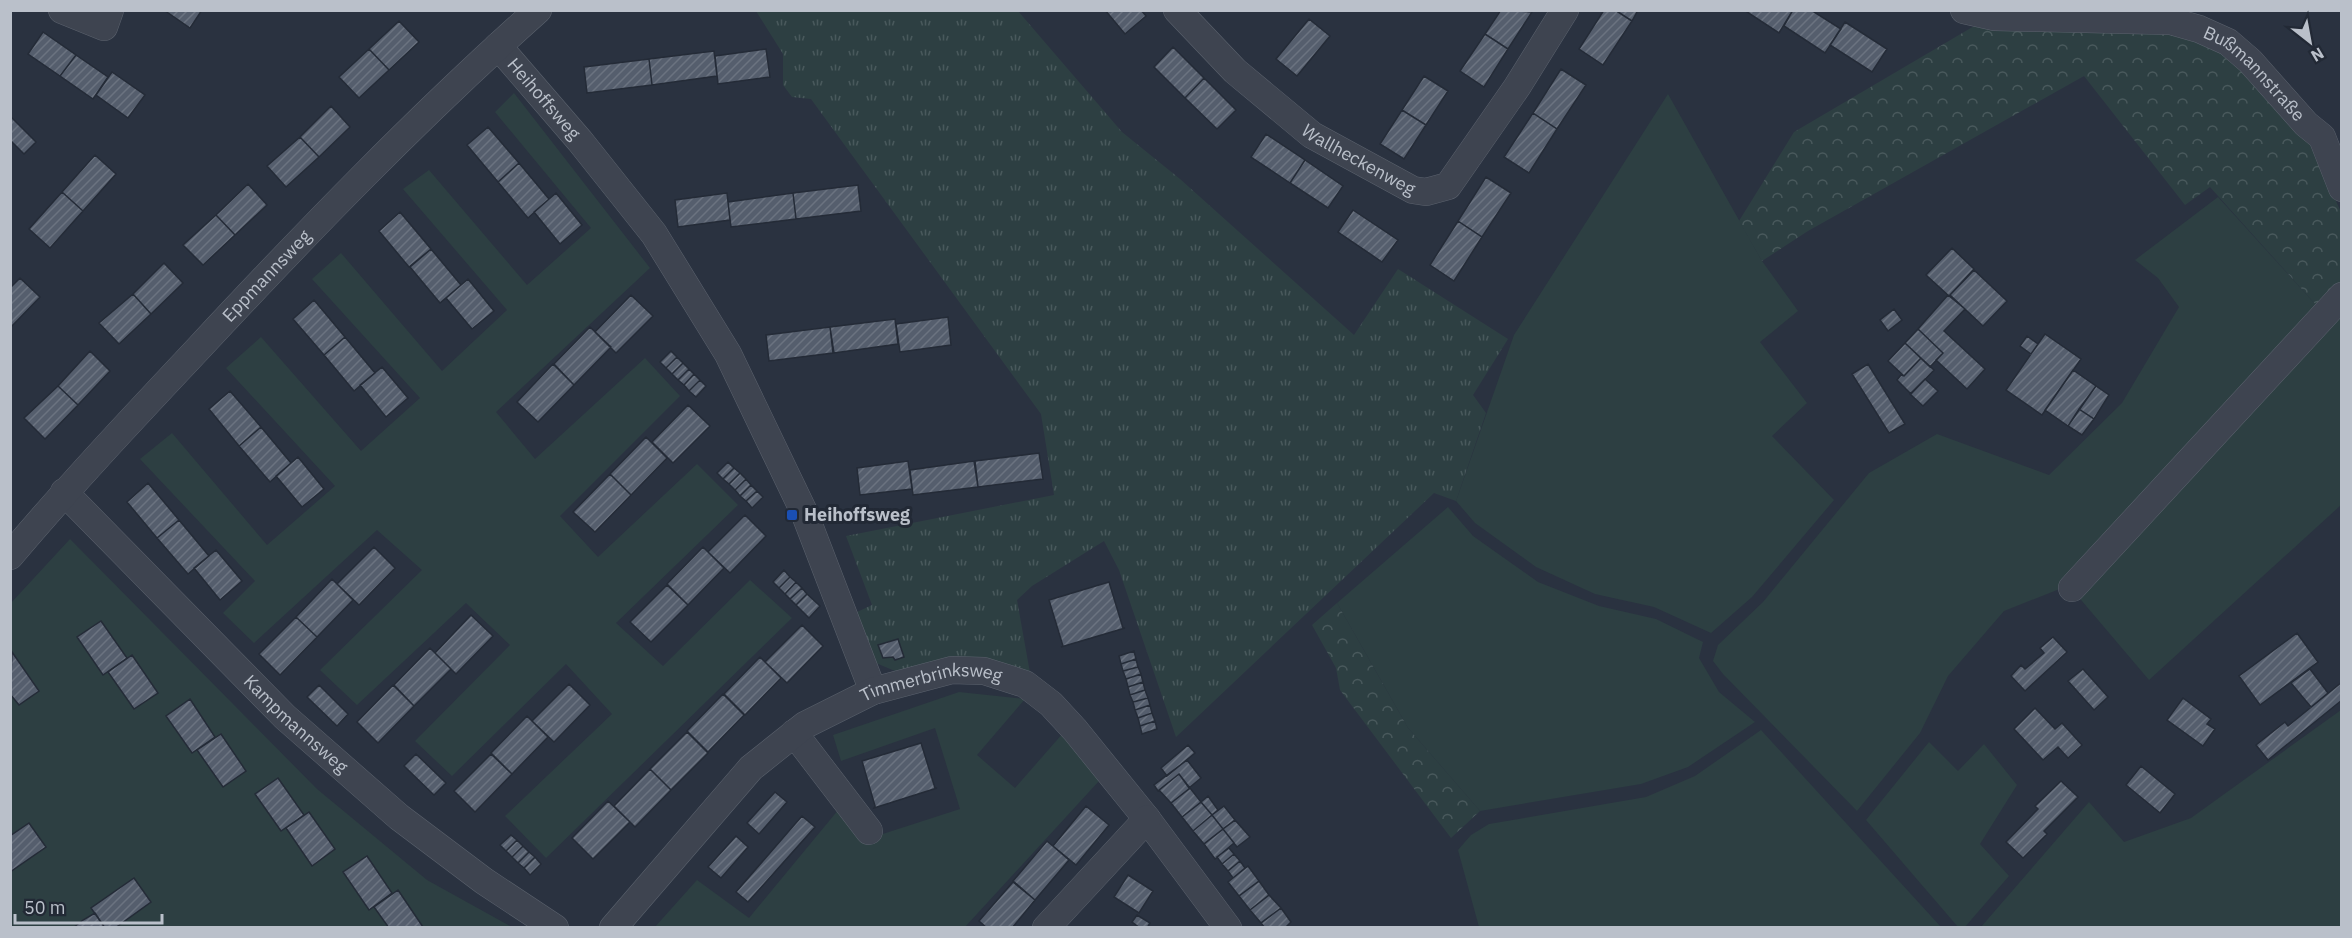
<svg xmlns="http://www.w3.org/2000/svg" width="2352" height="938" viewBox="0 0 2352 938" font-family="'IBM Plex Sans',sans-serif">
	<defs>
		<pattern id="forest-crowns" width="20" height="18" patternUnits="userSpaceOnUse" patternTransform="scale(1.5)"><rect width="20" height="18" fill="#2d3f42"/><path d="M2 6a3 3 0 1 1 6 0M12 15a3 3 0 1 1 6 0" fill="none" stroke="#49595c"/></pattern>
		<pattern id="park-tufts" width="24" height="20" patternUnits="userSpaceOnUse" patternTransform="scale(1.5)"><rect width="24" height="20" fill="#2d3f42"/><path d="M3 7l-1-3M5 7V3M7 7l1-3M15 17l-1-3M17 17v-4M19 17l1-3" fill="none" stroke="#49595c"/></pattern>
		<pattern id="building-hatch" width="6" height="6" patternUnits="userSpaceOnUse" patternTransform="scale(1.5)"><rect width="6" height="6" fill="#555e6d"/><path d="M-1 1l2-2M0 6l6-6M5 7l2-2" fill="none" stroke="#6b7380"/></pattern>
	</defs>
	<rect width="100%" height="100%" fill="#2a3240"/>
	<path fill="#2d3f42" d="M514,93L650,268L496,412L535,459L645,358L680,396L560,516L598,557L697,464L738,505L616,623L663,666L750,580L792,618L546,858L505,816L612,714L566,664L452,776L415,741L510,645L466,603L357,705L320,670L422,570L377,530L254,643L223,613L255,581L140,459L172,433L267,545L335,486L226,368L261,337L361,451L420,398L312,279L341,253L442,371L507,310L403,189L429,170L527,285L591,228L495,112Z
		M1668,94L1762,261L1798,311L1760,342L1807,403L1772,436L1834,500L1752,597L1711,633L1654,607L1595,594L1536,567L1475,523L1456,501L1514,335Z
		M2218,197L2317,306L2062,588L2004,611L1948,676L1920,733L1857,811L1723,674L1713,661L1718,645L1763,602L1869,473L1937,434L2049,475L2122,403L2179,307L2158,278L2135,260Z
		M2341,305V505L2149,680L2076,594Z
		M1448,507L1473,536L1538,582L1599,606L1656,619L1703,642L1699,658L1719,692L1755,722L1688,767L1641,784L1480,811L1408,728L1337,603Z
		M70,539L317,789L427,880L512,927H11L10,604Z
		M959,692L1025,699L977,755L1015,788L1064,732L1099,781L965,927L654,928L697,880L749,918L839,809L861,841L960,809L935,728L841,761L833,735Z
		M2341,710V927H1981L2089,802L2124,842L2191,818Z
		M1761,730L1941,927H1479L1458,850L1471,835L1489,824L1646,797L1695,776Z
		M1929,742L1958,771L1984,744L2017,785L1980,844L2009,876L1965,927H1958L1866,820Z"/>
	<path fill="url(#forest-crowns)" d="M1981,22L2166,26L2224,50L2308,140L2341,212V282L2317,306L2210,187L2185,205L2084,76L1808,231L1762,261L1739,221L1794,132Z
		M1337,603L1408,728L1480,811L1451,838L1340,690L1336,668L1312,625Z"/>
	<path fill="url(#park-tufts)" d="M756,11H1018L1122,132L1180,179L1354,335L1398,269L1508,339L1473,395L1486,413L1456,501L1434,493L1176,737L1119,570L1104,541L1032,586L1017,600L1030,673L895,671L876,663L857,612L872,605L846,536L1054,495L1041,414L811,99L792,97L783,85V54Z"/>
	<path fill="url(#building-hatch)" stroke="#242b37" stroke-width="1.5" d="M164,10H202L190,28Z
		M1105,10H1141L1146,16L1125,34Z
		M1501,10L1532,12L1508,49L1485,34Z
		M1604,10H1615L1632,21L1603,65L1579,49Z
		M1615,10H1638L1632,21Z
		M1744,10H1793L1779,33Z
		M1793,10H1811L1841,29L1825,53L1784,26Z
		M1309,19L1330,36L1297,76L1276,59Z
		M399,21L419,42L389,70L369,49Z
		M1845,22L1887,49L1872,72L1830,45Z
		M43,32L76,55L60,76L28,54Z
		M1485,34L1508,49L1484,87L1460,71Z
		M1173,47L1204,78L1185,98L1154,67Z
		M369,49L389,70L359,98L339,77Z
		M766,49L770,77L718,84L715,56Z
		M714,51L717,76L652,85L649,59Z
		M76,55L108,77L93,99L60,76Z
		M649,59L652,85L587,93L584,67Z
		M1561,69L1586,85L1557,129L1533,113Z
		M112,72L145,95L128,118L96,95Z
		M1424,76L1448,91L1426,125L1402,110Z
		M1204,78L1236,110L1217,129L1185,98Z
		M331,106L350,127L319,157L300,137Z
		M1402,110L1426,125L1404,159L1380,144Z
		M1533,113L1557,129L1529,173L1504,157Z
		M10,116L36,142L24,154L10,140Z
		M488,127L519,163L498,182L467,145Z
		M1266,134L1305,160L1290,183L1251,157Z
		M300,137L319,157L286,187L267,166Z
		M95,155L116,174L83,211L62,192Z
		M1305,160L1343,186L1328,208L1290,183Z
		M519,163L549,199L528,218L498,182Z
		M1486,177L1511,193L1482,237L1458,221Z
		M248,184L267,205L235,235L216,215Z
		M858,185L861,211L796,219L793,193Z
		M62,192L83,211L50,248L29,229Z
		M556,193L582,225L560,244L534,212Z
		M727,193L730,220L678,227L675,200Z
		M793,193L796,219L731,227L728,202Z
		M1353,210L1398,240L1382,262L1338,232Z
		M400,212L431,249L409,267L379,231Z
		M216,215L235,235L203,265L183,245Z
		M1458,221L1482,237L1454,281L1430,265Z
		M1952,248L1974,269L1949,296L1926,275Z
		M431,249L461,285L440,303L410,267Z
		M164,263L183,283L151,314L133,294Z
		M1974,270L2007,301L1983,326L1950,295Z
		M20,278L40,297L11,327L10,288Z
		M468,279L494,311L472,329L446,298Z
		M133,294L151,314L119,344L99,323Z
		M631,295L653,316L616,353L595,332Z
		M1948,295L1965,309L1944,331L1985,369L1967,389L1936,360L1943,353L1918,329Z
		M314,300L345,337L324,355L293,319Z
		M1894,309L1902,320L1888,331L1880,320Z
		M948,317L951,345L900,352L896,324Z
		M895,319L898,344L834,353L830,327Z
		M590,327L611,347L574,385L554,364Z
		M830,327L833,353L769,361L766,335Z
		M1918,329L1943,353L1930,367L1905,343Z
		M2045,334L2081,359L2042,415L2006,390Z
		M2027,336L2038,344L2031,354L2020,346Z
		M345,337L375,373L354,391L324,355Z
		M1905,343L1921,358L1904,376L1888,361Z
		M90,351L110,371L78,405L58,386Z
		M671,351L677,357L666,368L660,362Z
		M677,357L683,363L672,374L666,368Z
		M1921,358L1934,370L1911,394L1897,380L1901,375L1904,376Z
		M683,363L689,369L678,380L672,374Z
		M553,364L574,385L538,422L517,402Z
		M1868,364L1905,424L1889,433L1852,374Z
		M382,367L408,398L386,417L360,385Z
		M689,369L694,374L684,385L678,380Z
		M2073,370L2096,386L2068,426L2045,410Z
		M694,374L700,380L689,391L684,385Z
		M1925,379L1938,391L1923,406L1910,394Z
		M700,380L706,386L696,397L689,391Z
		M58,386L78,405L45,439L24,418Z
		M2096,386L2109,395L2094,419L2079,409Z
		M230,391L261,427L239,446L209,409Z
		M688,405L710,426L673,463L652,442Z
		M2079,409L2094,419L2082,435L2068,426Z
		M261,427L291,463L270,482L239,446Z
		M646,437L667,458L631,495L610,474Z
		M1039,453L1043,479L978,487L975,461Z
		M298,457L324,489L302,507L276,476Z
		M908,461L912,489L860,495L857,468Z
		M974,461L978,487L913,495L910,470Z
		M728,462L734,468L723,479L717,473Z
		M734,468L740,473L729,484L723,479Z
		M740,473L746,479L735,490L729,484Z
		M610,474L631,495L595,532L573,512Z
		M746,479L751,485L740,496L735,490Z
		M148,483L179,520L157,538L127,502Z
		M751,485L757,491L746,501L740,496Z
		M757,491L763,497L752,508L746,501Z
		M745,515L766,536L730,573L708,552Z
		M179,520L209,556L188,574L157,538Z
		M374,547L395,568L359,605L337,584Z
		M703,547L724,568L688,605L667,584Z
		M216,550L242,581L220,600L194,568Z
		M784,570L790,577L779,588L773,582Z
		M790,577L796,582L785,594L779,588Z
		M332,579L353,600L317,637L296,617Z
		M796,582L802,588L790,599L785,594Z
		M1109,582L1123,628H1125L1061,647L1063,646L1049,600Z
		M667,585L688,605L651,642L630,622Z
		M802,588L807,594L796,605L790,599Z
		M807,594L820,606L809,618L796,605Z
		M471,615L493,636L456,674L435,653Z
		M296,617L317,637L280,675L259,654Z
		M101,621L127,658L103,675L77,637Z
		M802,625L823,646L787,683L765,662Z
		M2297,633L2318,662L2260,705L2239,676Z
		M2053,637L2067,652L2025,691L2011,676L2021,665L2025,669L2044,653L2040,648Z
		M898,639L904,657L895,660L893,657L883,658L878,645Z
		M430,648L451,669L414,706L394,685Z
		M1134,651L1136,659L1121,664L1119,656Z
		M12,652L39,691L19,705L10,694Z
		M132,655L158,693L134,709L108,672Z
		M760,657L781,678L745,715L724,694Z
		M1136,659L1138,667L1123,671L1121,664Z
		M1138,667L1141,674L1126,679L1123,671Z
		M2083,669L2108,697L2094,710L2068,681Z
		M2310,669L2328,693L2311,707L2291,683Z
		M1141,674L1143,682L1128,687L1126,679Z
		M1143,682L1145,690L1130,695L1128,687Z
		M2342,682V700L2268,760L2256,745L2285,722L2288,726Z
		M569,684L590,705L554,742L532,721Z
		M319,685L348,714L337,726L307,697Z
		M393,685L414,706L378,743L357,722Z
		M1145,690L1148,698L1133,702L1130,695Z
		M723,694L744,715L708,752L687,731Z
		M1148,698L1150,705L1135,710L1133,702Z
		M2183,698L2211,719L2207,724L2215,729L2203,746L2167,720Z
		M190,699L215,737L192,753L166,716Z
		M1150,705L1152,713L1138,718L1135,710Z
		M2035,708L2055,729L2062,723L2082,745L2068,758L2058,747L2043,760L2014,729Z
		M1152,713L1155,721L1140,726L1138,718Z
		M527,716L548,737L512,774L491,753Z
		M1155,721L1157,729L1142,734L1140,726Z
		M687,732L708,753L671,790L650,769Z
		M221,734L246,771L223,787L197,750Z
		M921,743L935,788H937L874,808L875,806L862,761Z
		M1188,745L1195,753L1167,776L1161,768Z
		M416,754L446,783L434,795L404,766Z
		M491,754L512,774L475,812L454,791Z
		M1187,760L1201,778L1189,788L1179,774L1158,791L1154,785Z
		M2141,766L2175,794L2160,813L2126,785Z
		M650,769L671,790L635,827L614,806Z
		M1179,774L1190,788L1171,803L1159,790Z
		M278,778L304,815L281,831L255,794Z
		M2061,781L2078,797L2044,831L2047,834L2023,858L2006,842L2038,809L2035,806Z
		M1190,788L1201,802L1182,817L1171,803Z
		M775,792L787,802L759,834L747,823Z
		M1208,796L1218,810L1212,815L1201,802Z
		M608,801L630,822L593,859L572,838Z
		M1201,802L1212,815L1193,831L1182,817Z
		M1086,806L1109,825L1076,865L1053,846Z
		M1224,806L1235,820L1223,829L1212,815Z
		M309,812L335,849L312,866L286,828Z
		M1212,815L1223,829L1204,844L1193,831Z
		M802,816L815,827L748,902L736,892Z
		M1235,820L1250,837L1237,847L1223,829Z
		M29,823L46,847L10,872V836Z
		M1223,829L1234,843L1215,859L1204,844Z
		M511,835L517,840L506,851L500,845Z
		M736,836L748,847L721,878L708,867Z
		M517,840L523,846L512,857L506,851Z
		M1047,841L1069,860L1035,900L1013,881Z
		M523,846L529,852L518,863L512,857Z
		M1229,848L1234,854L1222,864L1217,857Z
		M529,852L535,857L524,868L518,863Z
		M1234,854L1240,861L1228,871L1222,864Z
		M367,856L392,893L369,910L343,872Z
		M535,857L541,864L530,875L524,868Z
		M1240,861L1245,868L1233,878L1228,871Z
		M1248,866L1259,881L1239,896L1228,882Z
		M1128,875L1153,891L1139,913L1114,897Z
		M134,878L151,902L115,928H105L91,908Z
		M1259,881L1269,895L1250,910L1239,896Z
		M1013,882L1035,900L1012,928H987L979,921Z
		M398,890L423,927V928H389L374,907Z
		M1269,895L1281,908L1261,923L1250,910Z
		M1281,908L1291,922L1285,928H1265L1261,923Z
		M95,913L105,928H73L83,920Z
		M1137,915L1150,923L1147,928H1140L1132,922Z"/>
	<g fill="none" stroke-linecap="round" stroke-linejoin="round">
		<defs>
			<g id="minor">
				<path d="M62,10L104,27L110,10"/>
				<path id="s1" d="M1177,10L1235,71L1312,135L1413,190L1426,192L1448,186L1517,87L1565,10"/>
				<path id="s2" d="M1964,10L1995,17L2171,21L2199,29L2228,42L2250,61L2306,124L2322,137L2342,188"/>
				<path id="s3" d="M498,46L580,141L654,234L728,354L804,512L873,691"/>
				<path id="s4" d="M64,492L285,717L399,817L484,881L555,928"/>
				<path id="s5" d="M10,556C70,485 133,418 197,350C306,233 418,117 538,10"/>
				<path d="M2072,588L2342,296"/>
				<path d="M794,733L869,831"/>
				<path id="s6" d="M613,928L751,768L805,725L873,691L952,670L984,671L1025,684L1051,704L1075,730L1147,819L1228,928"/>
				<path d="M1046,928L1147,819"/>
			</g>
		</defs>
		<use href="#minor" stroke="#5b626d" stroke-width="28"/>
		<use href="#minor" stroke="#3e4450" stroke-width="27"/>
	</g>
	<rect fill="#1a4fb4" stroke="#222935" stroke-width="2" x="786" y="509" width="12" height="12" rx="3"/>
	<g text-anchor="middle" stroke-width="6" stroke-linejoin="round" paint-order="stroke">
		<g font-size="18" fill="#bac0ca" stroke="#222935">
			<text dy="6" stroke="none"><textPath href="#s2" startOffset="309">Bußmannstraße</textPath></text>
			<text dy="6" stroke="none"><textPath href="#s3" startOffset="70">Heihoffsweg</textPath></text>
			<text dy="6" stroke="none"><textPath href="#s1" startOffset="237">Wallheckenweg</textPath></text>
			<text dy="6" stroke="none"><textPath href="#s5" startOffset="380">Eppmannsweg</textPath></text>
			<text dy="6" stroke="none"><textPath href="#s6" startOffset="416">Timmerbrinksweg</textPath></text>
			<text dy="6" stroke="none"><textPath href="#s4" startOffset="328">Kampmannsweg</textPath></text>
		</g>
		<g font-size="18" font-weight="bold" fill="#bac0ca" stroke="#222935" text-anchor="start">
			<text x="804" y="521">Heihoffsweg</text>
		</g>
	</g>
	<rect width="2352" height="938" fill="none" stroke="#bac0ca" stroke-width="24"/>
	<g transform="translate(2310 42) rotate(149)" stroke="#222935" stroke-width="4.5" paint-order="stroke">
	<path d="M0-4.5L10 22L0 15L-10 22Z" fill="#bac0ca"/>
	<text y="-9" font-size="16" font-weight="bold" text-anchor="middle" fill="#bac0ca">N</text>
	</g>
	<path d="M15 914v9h147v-9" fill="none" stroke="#bac0ca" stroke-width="3"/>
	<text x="24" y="914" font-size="18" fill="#bac0ca" stroke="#222935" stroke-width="4.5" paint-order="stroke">50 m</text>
</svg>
